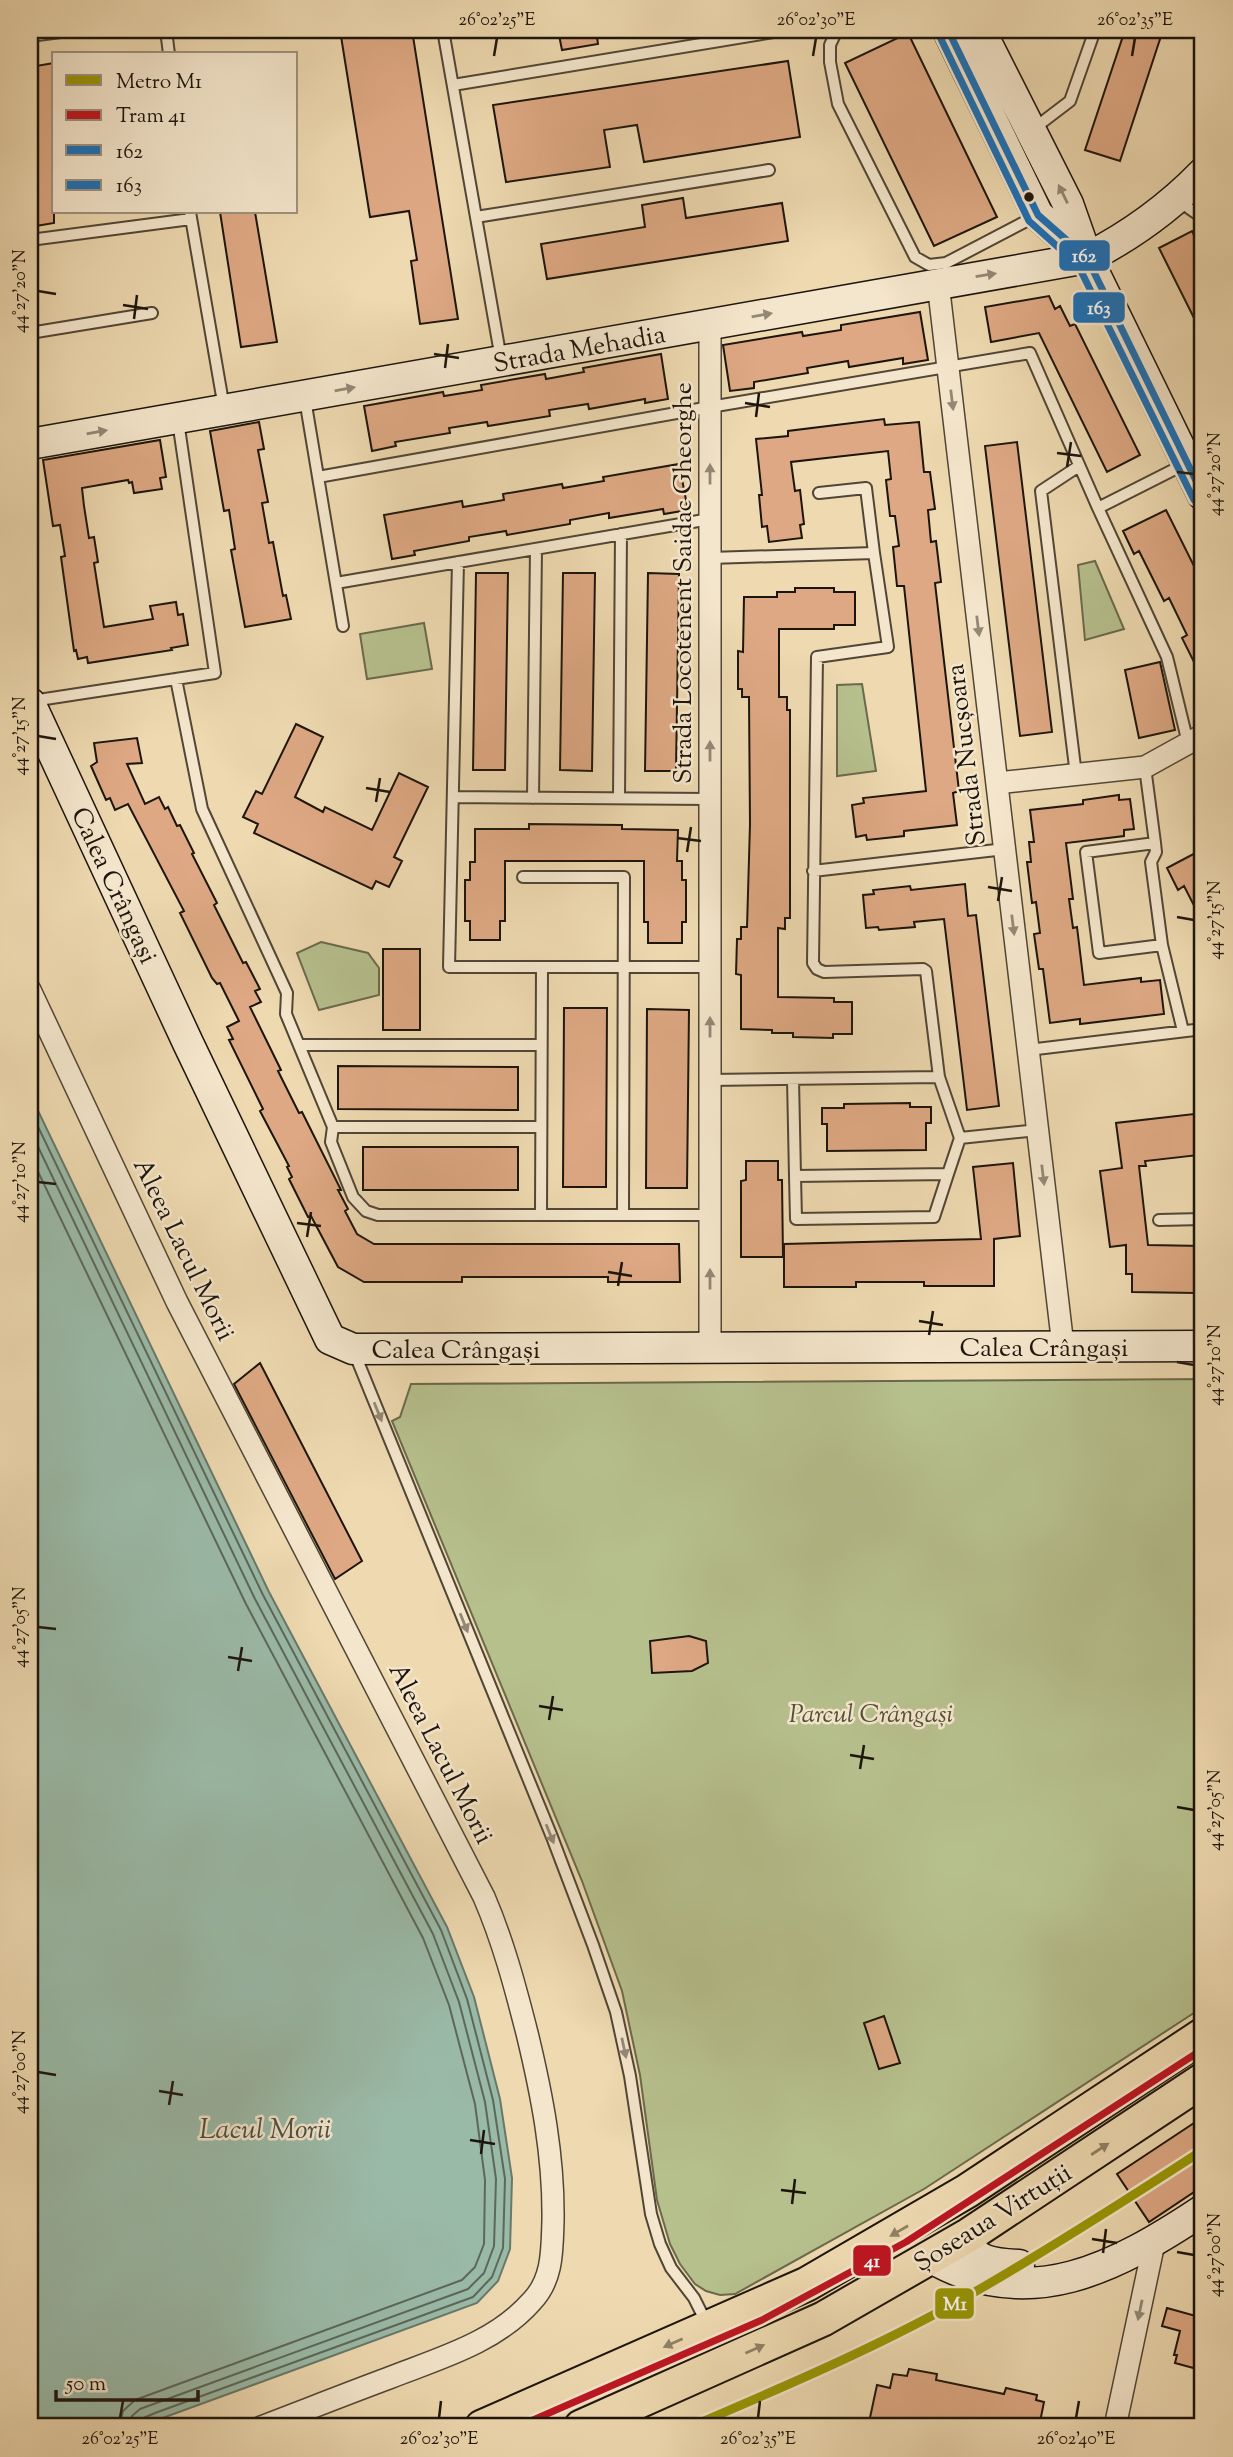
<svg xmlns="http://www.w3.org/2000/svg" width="1233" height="2457" viewBox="0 0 1233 2457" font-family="'Sorts Mill Goudy',serif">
	<rect width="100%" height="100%" fill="#eed9b0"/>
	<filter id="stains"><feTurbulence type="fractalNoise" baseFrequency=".00286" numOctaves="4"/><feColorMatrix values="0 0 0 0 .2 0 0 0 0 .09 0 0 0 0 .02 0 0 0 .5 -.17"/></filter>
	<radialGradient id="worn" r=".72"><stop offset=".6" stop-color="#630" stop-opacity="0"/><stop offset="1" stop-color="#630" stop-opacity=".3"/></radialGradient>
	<path fill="#b6c08d" stroke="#6a6a4c" stroke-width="2" d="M1095,561L1124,629L1085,640L1078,565Z
		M424,623L432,669L367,679L360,634Z
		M862,684L876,771L837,776V685Z
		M321,942L368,953L379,968V995L319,1010L297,953Z
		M1203,1379V2007L924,2189L735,2294L720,2295L706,2291L695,2284L680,2264L670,2244L657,2200L640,2075L622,1991L582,1881L392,1421L400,1417L411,1384Z"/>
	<path fill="#9abaa8" stroke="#68786a" stroke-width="2" d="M30,1094L269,1592L447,1927L474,1997L500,2099L512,2178L510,2249L498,2281L477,2303L138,2427H30Z"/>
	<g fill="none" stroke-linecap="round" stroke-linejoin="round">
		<path stroke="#5c685a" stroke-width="2" d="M30,1110L263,1595L441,1930L467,1999L493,2100L505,2179L503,2248L492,2277L473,2297L155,2413L141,2419L138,2427
			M30,1130L255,1599L433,1934L459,2002L485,2102L496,2179L494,2246L484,2273L468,2289L140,2409L132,2416L130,2427
			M30,1155L246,1604L423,1938L449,2005L475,2104L485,2180L484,2244L475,2267L462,2280L135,2400L123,2411L119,2427"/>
	</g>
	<path fill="#dda883" stroke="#1d150c" stroke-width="2" d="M340,30H412L458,319L420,324L411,261L417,260L409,211L370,217Z
		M558,30H596L598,44L562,50Z
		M1125,30H1163L1120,161L1085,150Z
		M908,33L997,217L934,246L845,63Z
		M788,61L800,137L644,162L637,125L604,130L610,167L506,182L493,105Z
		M54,63V223L30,227V67Z
		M683,198L686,218L782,203L788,241L547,279L541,244L645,227L642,205Z
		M220,212H255L277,342L241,347Z
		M1192,231L1203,254V336L1159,248Z
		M1049,296L1055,309L1060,306L1070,326L1075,324L1140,455L1107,472L1039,333L991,342L985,307Z
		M920,312L928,360L903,364V358L849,367L848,361L807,368L808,373L754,382V388L730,391L723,345L802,332L803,336L841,330V325Z
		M661,354L668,399L645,403V399L589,409L588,404L549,410L550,416L488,426L487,422L449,428L450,433L395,442L396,446L372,451L364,406L443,392L444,396L482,390L481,385L545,374L546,379L584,372L583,368Z
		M884,419L885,425L919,422L924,472H930L935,509L928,510L931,542L936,541L941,582L935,583L959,791L953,793L957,825L904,831V836L867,840L866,835L856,837L852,805L864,803L863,798L926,791L904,586H897L893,547L899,546L895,516H890L886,480L891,479L888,451L791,462L795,491L800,490L804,524L800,525L802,538L769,542L767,526L762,527L759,495H762L756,439L788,436V431Z
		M259,422L264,449L258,450L268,502L262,503L269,543L273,542L283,596L286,595L291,619L245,627L231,550L235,549L229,510L224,511L210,431Z
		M160,440L166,477L160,478L162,489L134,493L132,482L129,483L128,480L82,488L84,506L89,538L94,537L98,562L94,563L104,627L153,619L150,606L176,602L178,615L183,614L188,645L171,648L172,650L88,663L87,657L78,659L76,650L74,651L61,557L65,556L60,525L53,526L43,460Z
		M1017,442L1052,732L1020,736L985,446Z
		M679,464L688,510L664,514L663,509L609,518V513L570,520V524L507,535L506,531L469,537V541L414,551L415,555L392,559L384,515L462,501L463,507L504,500L503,494L562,484L563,488L604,481L603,477Z
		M1166,510L1203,584V680L1182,638L1187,635L1169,598L1164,601L1139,551L1134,554L1123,531Z
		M476,573H508L505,770H473Z
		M563,573H595L592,771L560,770Z
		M648,573L679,574L676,771H645Z
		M795,588H834V592H855V625H834V629H779V697H787V710H790V918H785V929L778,928V997L834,998V1002H852V1034H833V1038L793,1037V1033H772V1030L741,1029V975L736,974L737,939H741V927H747L750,824L749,697H742V689H738V651L743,652L744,597H777V592H795Z
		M1160,662L1175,730L1139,738L1125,670Z
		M296,724L323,737L295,797L323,812L325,807L372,830L399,773L428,787L394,857L402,861L389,887L376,881L372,889L254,833L258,824L243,817L256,791L262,794Z
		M137,738L142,763L127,764L145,804L159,797L165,809L168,807L177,826L180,825L194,853L192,854L217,903L214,905L243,963L246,962L260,989L255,991L261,1002L250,1007L281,1070L278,1071L299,1113L302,1112L341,1190H338L348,1209L345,1211L357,1234L374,1244H679L680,1282H608V1277H462V1282H364L338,1267L311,1216L308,1217L289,1179L292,1177L287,1167L289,1166L260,1111L263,1109L229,1040L233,1039L227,1027L239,1021L220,983L217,984L212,978L180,913L184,911L128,804L115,810L110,798L106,800L91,766L97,762L94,743Z
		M1119,795V800L1130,799L1134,829L1124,830V836L1066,843L1073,899H1069L1073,928L1077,927L1084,985L1141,978V982L1160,980L1164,1014L1080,1024V1019L1050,1023L1043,969H1039L1034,934L1040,933L1036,902L1032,903L1027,862H1031L1029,842H1034L1030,810L1083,804V800Z
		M529,824L622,825V829L678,830L677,861H682V880H686V922H682V943H648V922H644V861H505V921H500V940H470V921H465V880H470V862H475V829H529Z
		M1203,849V923L1184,886L1178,890L1167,868Z
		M965,884L968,916L976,915L999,1106L967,1110L944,919L914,922L915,927L879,930L878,927L866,928L863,895L874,894L873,890L910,886L911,890Z
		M383,949H420V1030H383Z
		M564,1008H607L606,1187H563Z
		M647,1009L689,1010L687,1188H646Z
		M338,1066L518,1067V1110L338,1109Z
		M910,1103V1107H931V1123H926V1150L827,1151V1124H822V1108H844V1104Z
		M1194,1114L1195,1118L1203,1117V1150L1198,1151L1199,1155L1145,1161L1146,1166H1139L1148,1245L1203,1246V1289H1195V1293L1132,1292V1274H1126V1245L1110,1247L1100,1171L1122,1168L1116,1123Z
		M363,1147H518V1190H363Z
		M746,1161H778V1180H782L783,1257H741V1181L746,1180Z
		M1013,1163L1020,1236L994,1239V1286H924V1282H856V1287H784V1244L981,1239L973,1167Z
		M260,1363L362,1561L335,1579L234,1384Z
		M689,1636L706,1641L708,1663L692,1671L652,1673L650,1641Z
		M884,2016L900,2063L879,2069L864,2023Z
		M1203,2117V2186L1149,2222L1117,2174Z
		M1167,2308L1203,2318V2347L1197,2369L1175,2363L1177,2355H1174L1180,2331L1162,2326Z
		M909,2369L937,2374L936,2380L1004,2394L1006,2388L1037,2395L1036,2400L1044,2402L1039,2427H868L877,2385L890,2388L893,2374L907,2376Z"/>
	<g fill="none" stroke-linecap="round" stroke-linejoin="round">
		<defs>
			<path id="lane" d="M166,30L169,54
				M443,30L501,359
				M837,30L830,45V62L838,104L915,257L929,265L946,263L1036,216
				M30,36L76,30
				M453,85L786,30
				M1032,130L1070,101L1095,30
				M1177,200L1203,218
				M190,212L224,408
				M476,217L769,170
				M30,240L191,219
				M30,333L152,313
				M305,399L343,626
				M318,477L710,407L1030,353L1098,508L1167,657L1188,743
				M819,493L866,488L874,553
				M1098,508L1185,464
				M710,558L874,553L888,647L817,657L813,963L817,969L824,972L923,969L926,971L939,1077L960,1138L948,1174L795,1176L793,1079
				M458,562L449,967H710
				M336,583L710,519
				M176,679L202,809L287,993L286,1014L333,1127L331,1142L353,1197L366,1211L378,1215H710
				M32,701L215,673L178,421
				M1145,767L1155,843L1156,852L1151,862L1162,945L1183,1031
				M1076,775L1041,491L1079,466
				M453,797L710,799
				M533,798L536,549
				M619,798L621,534
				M1155,843L1086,852L1099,953L1162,945
				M813,871L1005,849
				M523,877H624L623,1215
				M300,1045H541
				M1028,1050L1203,1029
				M710,1080L939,1077
				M333,1127H541
				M960,1138L1038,1130
				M795,1176L796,1219L934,1217L948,1174
				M541,1215L542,967
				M1159,1220L1203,1219
				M354,1352L552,1837L593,1945L616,2012L630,2076L651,2214L660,2244L671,2268L694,2298L707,2324"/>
			<path id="street" d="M938,283L1063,1346
				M710,325V1348
				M997,783L1145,767L1203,735
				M30,990L177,1302L484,1897C503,1941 515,1986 527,2033C542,2095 554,2157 553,2221C552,2250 553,2279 532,2301C495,2343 440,2358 389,2378C346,2394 303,2411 261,2427
				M1115,2427L1154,2243"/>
			<path id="secondary" d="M948,30L1038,215L1084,256
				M980,30L1068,204L1087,258L1203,495
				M30,444L1087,258C1132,235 1168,209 1203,173
				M30,703L188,1043L330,1339L353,1349L1203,1346
				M969,2235C968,2263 997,2264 1019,2265
				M930,2257C1029,2315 1117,2267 1203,2210"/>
			<path id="primary" d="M482,2427L807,2284L967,2191L1203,2035
				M581,2427L823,2319L969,2235L1203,2080"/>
		</defs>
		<use href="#lane" stroke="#514635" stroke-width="14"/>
		<use href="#street" stroke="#514635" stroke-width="24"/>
		<use href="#secondary" stroke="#1d150c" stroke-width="33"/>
		<use href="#primary" stroke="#1d150c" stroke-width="37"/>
		<use href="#lane" stroke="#f4e6cc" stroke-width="10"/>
		<use href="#street" stroke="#f4e6cc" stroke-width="21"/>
		<use href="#secondary" stroke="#f4e6cc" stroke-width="30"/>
		<use href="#primary" stroke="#eed9b0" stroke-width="33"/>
		<defs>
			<path id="bus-1" d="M948,30L1038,215L1087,258L1203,495"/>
			<path id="bus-2" d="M939,35L1029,221L1078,265L1194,500"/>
		</defs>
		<use href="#bus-1" stroke="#f4e6cc" stroke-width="12"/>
		<use href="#bus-2" stroke="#f4e6cc" stroke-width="12"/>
		<use href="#bus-1" stroke="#1d71b8" stroke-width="7"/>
		<use href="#bus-2" stroke="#1d71b8" stroke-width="7"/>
		<defs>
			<path id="tram-1" d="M517,2427L762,2320L906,2242L1203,2049"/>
		</defs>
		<use href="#tram-1" stroke="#f4e6cc" stroke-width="12"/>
		<use href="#tram-1" stroke="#be1622" stroke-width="7"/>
		<defs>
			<path id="metro-1" d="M690,2427C781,2388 873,2349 959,2301C1042,2254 1123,2202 1203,2150"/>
		</defs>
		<use href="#metro-1" stroke="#f4e6cc" stroke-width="14"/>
		<use href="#metro-1" stroke="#999605" stroke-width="9"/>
	</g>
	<defs><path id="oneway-solid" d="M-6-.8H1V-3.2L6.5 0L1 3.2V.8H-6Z" transform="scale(1.75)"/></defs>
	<g fill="#938876">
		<use href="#oneway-solid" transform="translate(1063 194) rotate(-116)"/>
		<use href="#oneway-solid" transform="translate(986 275) rotate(-9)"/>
		<use href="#oneway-solid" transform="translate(762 315) rotate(-10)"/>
		<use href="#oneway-solid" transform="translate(345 389) rotate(-10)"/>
		<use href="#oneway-solid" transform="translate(952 400) rotate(83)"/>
		<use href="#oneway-solid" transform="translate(97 432) rotate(-10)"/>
		<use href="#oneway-solid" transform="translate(710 474) rotate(-90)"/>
		<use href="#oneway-solid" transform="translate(978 626) rotate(83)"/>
		<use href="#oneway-solid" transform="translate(710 751) rotate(-90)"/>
		<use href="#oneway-solid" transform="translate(1013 925) rotate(83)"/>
		<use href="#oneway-solid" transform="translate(710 1027) rotate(-90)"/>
		<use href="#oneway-solid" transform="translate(1043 1175) rotate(83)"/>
		<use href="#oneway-solid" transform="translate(710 1279) rotate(-90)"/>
		<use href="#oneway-solid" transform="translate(378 1412) rotate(68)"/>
		<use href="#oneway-solid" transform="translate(464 1623) rotate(68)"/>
		<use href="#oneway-solid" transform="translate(550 1834) rotate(68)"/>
		<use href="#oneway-solid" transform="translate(624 2048) rotate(78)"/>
		<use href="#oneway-solid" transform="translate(1140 2310) rotate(102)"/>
	</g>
	<g fill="#908166">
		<use href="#oneway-solid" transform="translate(1100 2149) rotate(-33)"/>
		<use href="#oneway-solid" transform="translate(899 2231) rotate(150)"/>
		<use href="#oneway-solid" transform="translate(673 2343) rotate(156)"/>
		<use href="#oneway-solid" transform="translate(755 2349) rotate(-24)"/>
	</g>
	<path fill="none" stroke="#1d150c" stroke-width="2.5" d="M494,56L497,38M813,56L816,38M1132,56L1135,38M38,291L56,294M123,305L148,309M134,319L137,295M434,354L459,358M445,368L448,344M745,403L770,407M756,417L759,393M1057,453L1081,456M1067,467L1071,442M1177,472L1194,474M38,736L56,739M366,788L390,792M376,802L380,778M677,838L701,841M687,852L691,827M988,887L1012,891M998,901L1002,877M1177,917L1194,920M38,1182L56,1184M297,1223L321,1226M307,1237L311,1212M608,1272L632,1276M618,1286L622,1262M919,1321L943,1325M929,1335L933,1311M1177,1362L1194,1365M38,1627L56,1629M228,1657L252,1661M238,1671L242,1647M539,1706L563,1710M549,1720L553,1696M850,1755L874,1759M860,1769L864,1745M1177,1807L1194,1810M38,2072L56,2075M159,2091L183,2095M169,2105L173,2081M470,2140L495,2144M481,2154L484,2130M781,2190L806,2193M792,2204L795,2179M1092,2239L1117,2243M1177,2252L1194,2255M1103,2253L1106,2229M120,2418L123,2401M439,2418L441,2401M758,2418L760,2401M1076,2418L1079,2401"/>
	<circle fill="#1d150c" stroke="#f4e6cc" stroke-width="2.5" cx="1029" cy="197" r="6"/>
	<g text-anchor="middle" stroke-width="5" stroke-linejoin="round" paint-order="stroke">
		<g font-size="26" fill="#1d150c" stroke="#f4e6cc">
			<text transform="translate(579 348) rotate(-10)" y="9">Strada Mehadia</text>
			<text transform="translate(682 583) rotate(-90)" y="9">Strada Locotenent Saidac Gheorghe</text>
			<text transform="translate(965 755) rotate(-97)" y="9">Strada Nucșoara</text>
			<text transform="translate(115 885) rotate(65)" y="9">Calea Crângași</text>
			<text transform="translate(185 1249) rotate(64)" y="9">Aleea Lacul Morii</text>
			<text x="1044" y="1356">Calea Crângași</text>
			<text x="456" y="1358">Calea Crângași</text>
			<text transform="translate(442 1753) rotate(63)" y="9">Aleea Lacul Morii</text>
			<text transform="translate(992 2217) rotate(-32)" y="9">Șoseaua Virtuții</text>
		</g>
		<g font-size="26" font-style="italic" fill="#535139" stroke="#f4e6cc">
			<text x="871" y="1722">Parcul Crângași</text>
		</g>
		<g font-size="28" font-style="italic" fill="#494f43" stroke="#f4e6cc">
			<text x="265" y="2138">Lacul Morii</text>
		</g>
	</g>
	<g stroke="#f4e6cc" stroke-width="2.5">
		<rect x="1058" y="239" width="53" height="33" rx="7" fill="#1d71b8"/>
		<rect x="1072" y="291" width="54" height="33" rx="7" fill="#1d71b8"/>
		<rect x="852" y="2244" width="40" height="33" rx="7" fill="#be1622"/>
		<rect x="934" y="2287" width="41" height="33" rx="7" fill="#999605"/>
	</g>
	<g font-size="19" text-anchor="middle" font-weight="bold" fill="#fff">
		<text x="1084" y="262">162</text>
		<text x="1099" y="314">163</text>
		<text x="872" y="2267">41</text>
		<text x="955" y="2310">M1</text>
	</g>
	<rect width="1233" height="2457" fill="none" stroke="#eed9b0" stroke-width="77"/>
	<rect x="52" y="52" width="245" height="161" fill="#f4e6cc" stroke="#9e927f" stroke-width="2"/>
	<rect x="66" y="75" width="35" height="10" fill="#999605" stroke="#9e927f" stroke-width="2"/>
	<text x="116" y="88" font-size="21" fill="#1d150c">Metro M1</text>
	<rect x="66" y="110" width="35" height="10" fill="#be1622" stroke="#9e927f" stroke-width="2"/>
	<text x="116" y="122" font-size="21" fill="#1d150c">Tram 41</text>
	<rect x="66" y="145" width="35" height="10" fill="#1d71b8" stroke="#9e927f" stroke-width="2"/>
	<text x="116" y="158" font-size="21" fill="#1d150c">162</text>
	<rect x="66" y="180" width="35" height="10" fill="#1d71b8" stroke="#9e927f" stroke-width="2"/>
	<text x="116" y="192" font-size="21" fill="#1d150c">163</text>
	<path d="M56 2390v10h142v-10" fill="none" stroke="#1d150c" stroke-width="3.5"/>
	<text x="66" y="2390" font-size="21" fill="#1d150c" stroke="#f4e6cc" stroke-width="5" paint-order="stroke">50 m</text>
	<rect x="38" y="38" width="1156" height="2380" fill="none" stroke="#1d150c" stroke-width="2.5"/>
	<g font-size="18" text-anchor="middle" fill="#1d150c">
		<text x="497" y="25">26°02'25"E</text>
		<text x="816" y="25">26°02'30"E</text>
		<text x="1135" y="25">26°02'35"E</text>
		<text transform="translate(19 291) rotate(-90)" y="6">44°27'20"N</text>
		<text transform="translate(1214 474) rotate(-90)" y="6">44°27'20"N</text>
		<text transform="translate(19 736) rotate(-90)" y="6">44°27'15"N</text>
		<text transform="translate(1214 920) rotate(-90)" y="6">44°27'15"N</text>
		<text transform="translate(19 1182) rotate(-90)" y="6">44°27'10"N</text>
		<text transform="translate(1214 1365) rotate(-90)" y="6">44°27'10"N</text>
		<text transform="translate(19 1627) rotate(-90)" y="6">44°27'05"N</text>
		<text transform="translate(1214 1810) rotate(-90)" y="6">44°27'05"N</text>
		<text transform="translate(19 2072) rotate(-90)" y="6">44°27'00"N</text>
		<text transform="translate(1214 2255) rotate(-90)" y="6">44°27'00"N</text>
		<text x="120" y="2444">26°02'25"E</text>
		<text x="439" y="2444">26°02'30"E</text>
		<text x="758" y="2444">26°02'35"E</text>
		<text x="1076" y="2444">26°02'40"E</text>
	</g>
	<rect width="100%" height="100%" filter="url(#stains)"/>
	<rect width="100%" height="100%" fill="url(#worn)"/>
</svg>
